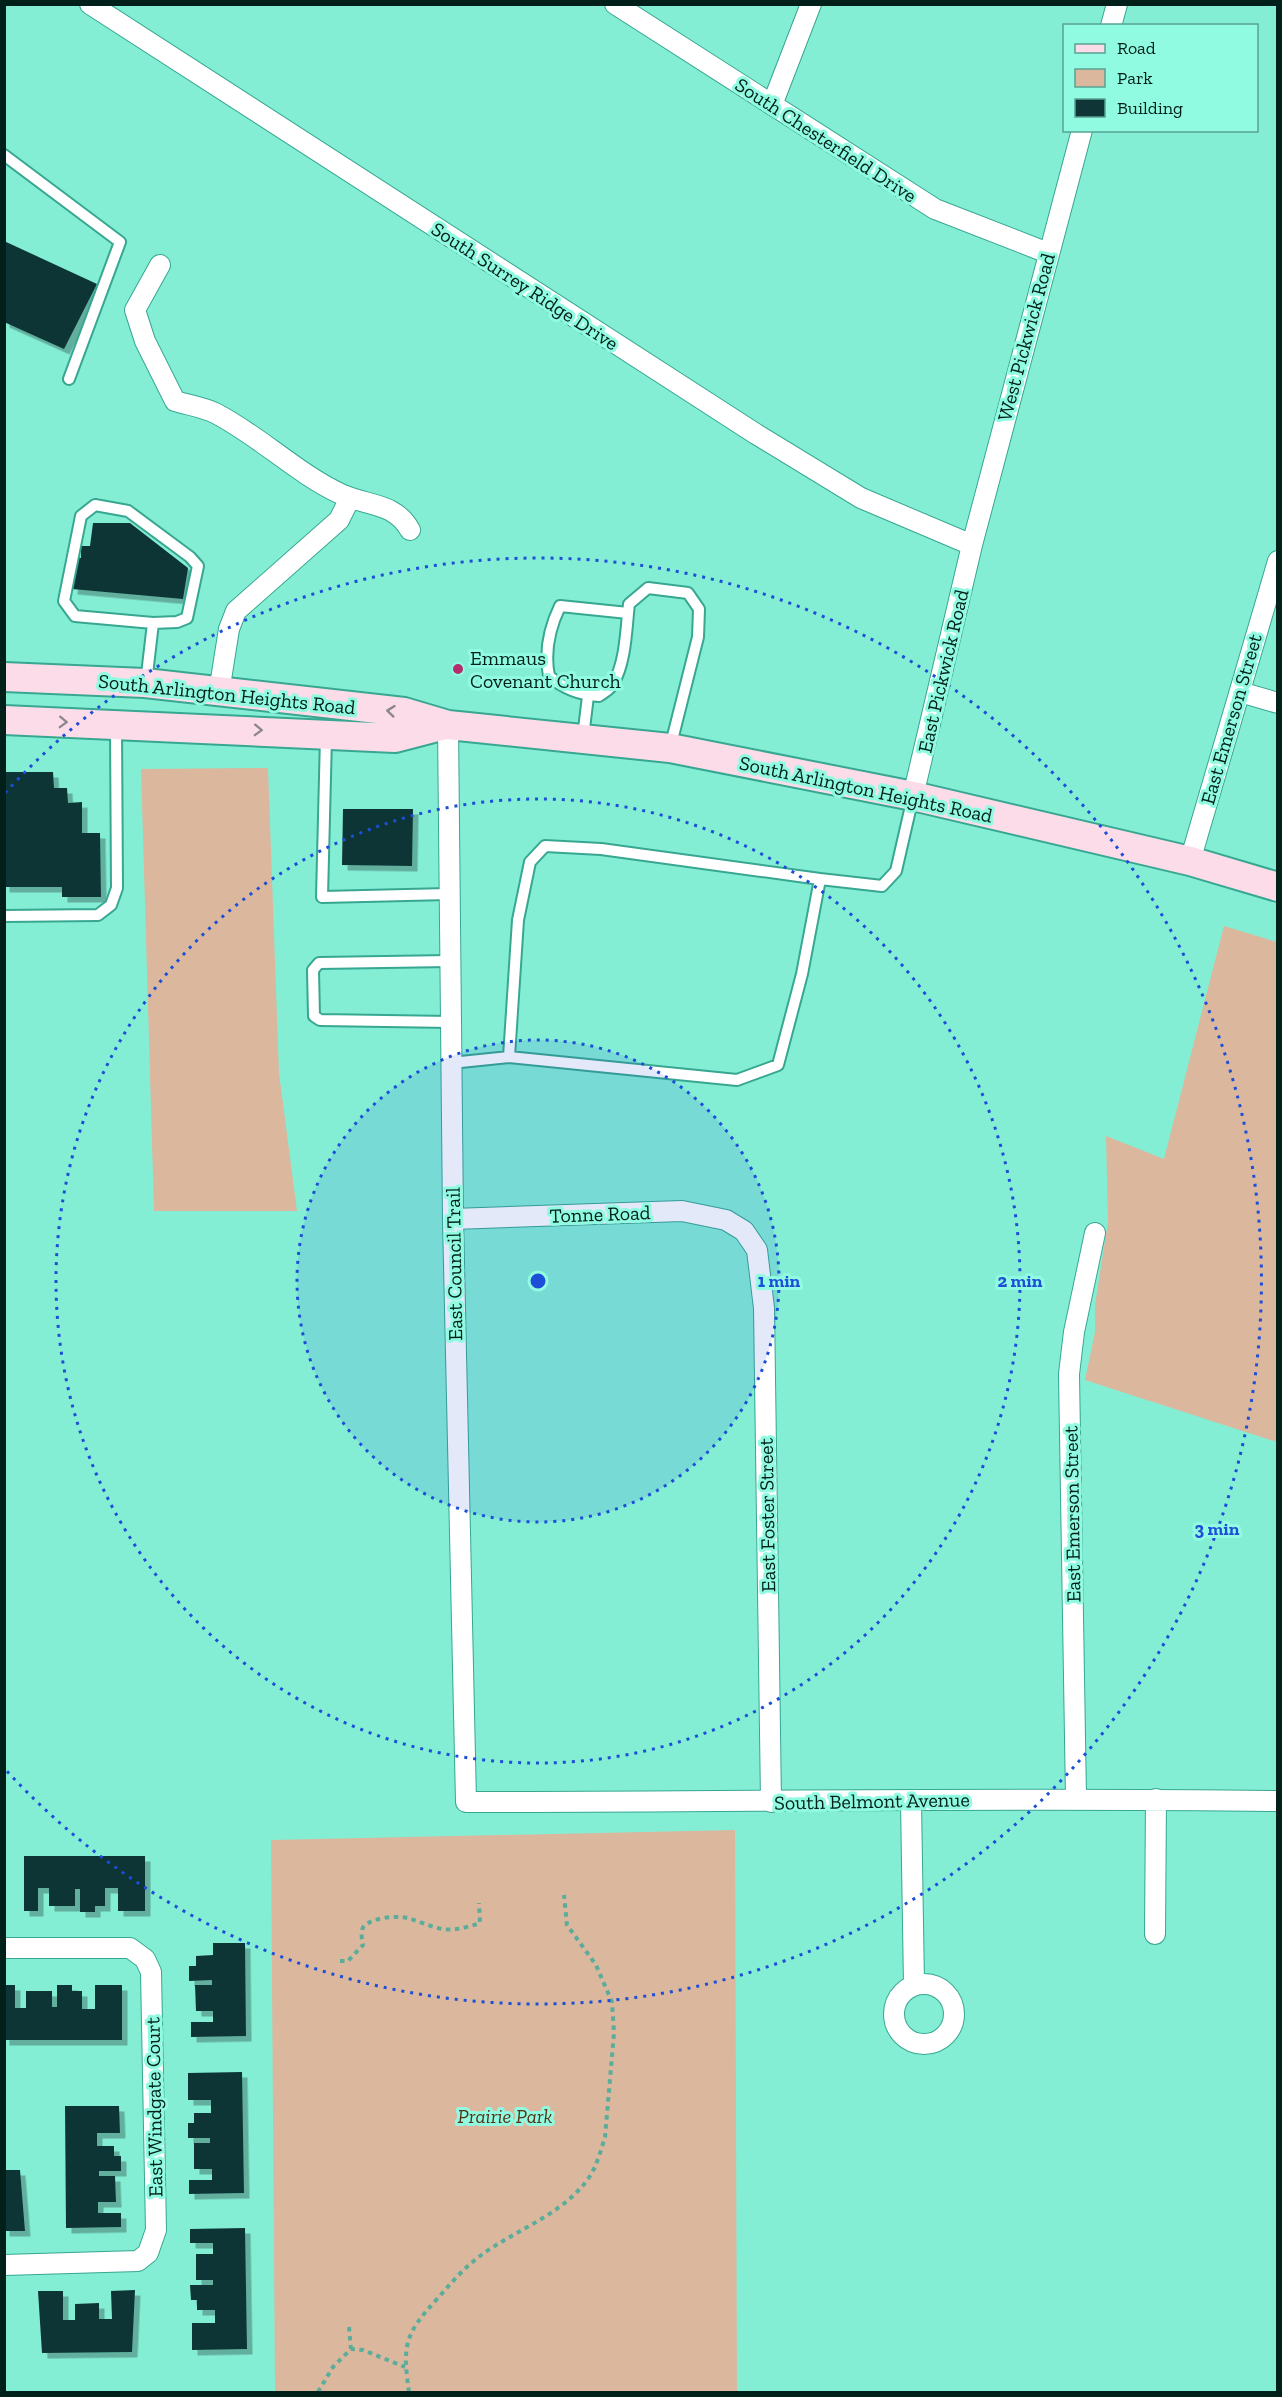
<svg xmlns="http://www.w3.org/2000/svg" width="1282" height="2397" viewBox="0 0 1282 2397" font-family="'Zilla Slab',serif">
	<defs>
		<filter id="shadow"><feDropShadow dx="5.5" dy="5.5" stdDeviation="0" flood-color="#0004"/></filter>
	</defs>
	<rect width="100%" height="100%" fill="#84eed5"/>
	<path fill="#dbb79d" d="M268,768L279,1073L297,1211H154L141,769Z
		M1224,926L1277,942V1442L1085,1380L1095,1332V1305L1108,1222L1106,1136L1164,1159Z
		M735,1830L737,2392H275L271,1840Z"/>
	<path fill="#0f3536" filter="url(#shadow)" d="M4,241L97,284L64,349L4,322Z
		M93,523H130L188,568L183,599L72,589L75,557L81,558V546H90Z
		M4,772H53L54,788H67L68,803L82,802V833H100L101,897H62V887H4Z
		M343,809H413L412,866L342,865Z
		M24,1856H145V1911H118V1888H105V1906H95V1912H80V1889H75V1906H49V1888H38V1911H24Z
		M213,1943H245L246,2036L191,2037V2022H213V2011H196L195,1985H212V1980L189,1981V1966H196V1956L213,1955Z
		M4,1985H15V2008H26V1991H52V2007H57V1985H72V1991H82V2009H95V1985H122V2040H4Z
		M242,2072L244,2193L189,2194V2180H212V2169H194V2143H210V2138H188V2123H194V2113H211V2100H188V2073Z
		M65,2106H119L120,2133H97V2146H114V2156H121V2171H99V2176H115L116,2202H98V2213H121V2227L66,2228Z
		M4,2170H20L25,2231H4Z
		M245,2228L247,2349L192,2350V2323H215V2310H197V2300H191L190,2285H213V2280H196V2254H213V2243H190V2229Z
		M135,2290L132,2352L42,2353L38,2291H63V2320H75V2304L99,2303V2319H112L111,2291Z"/>
	<g fill="none" stroke-linecap="round" stroke-linejoin="round">
		<defs>
			<path id="lane" d="M4,155L120,242L69,379
				M628,613L560,606C549,629 544,651 549,676C564,689 579,695 599,696C603,693 611,689 613,684C626,662 626,629 629,604L648,588L688,593L699,609L698,637L670,748
				M146,683L153,623L75,616L64,601L81,516L95,505L128,511L190,557L198,566L187,618L177,622L153,623
				M326,737L322,897L449,894
				M583,737L588,696
				M4,916L98,915L111,905L117,888L116,728
				M450,961L319,963L313,970L314,1016L320,1020L451,1022
				M509,1057L518,920L530,862L545,846L601,849L820,879
				M451,1063L509,1057L737,1080L778,1065L802,974L820,879L882,886L896,871L913,797"/>
			<path id="street" d="M90,4L756,434L861,498L972,545
				M615,4L935,209L1048,253
				M1111,26L1117,4
				M772,105L811,4
				M160,265L135,310L145,341L175,401C188,405 203,407 215,413C260,436 297,474 343,495C369,506 395,503 410,530
				M219,692L229,629L236,611L339,520L350,498
				M1240,692L1278,703
				M448,725L453,1219L466,1802C736,1802 1007,1797 1278,1801
				M913,796L972,545L1082,130
				M1190,861L1278,561
				M453,1219L682,1211L726,1220L744,1231L757,1250L764,1308L771,1802
				M1076,1798L1069,1374L1074,1332L1095,1233
				M911,1802L914,1985
				M1155,1934L1156,1799
				M4,1948H130L145,1959L151,1972L156,2230L148,2253L138,2261L4,2265
				M894 2014a30 30 0 1 1 60 0a30 30 0 1 1-60 0Z"/>
			<path id="secondary" d="M4,677L145,683L404,712L448,725L670,748L913,796L1190,861L1278,887
				M4,720L395,738L445,725"/>
		</defs>
		<use href="#lane" stroke="#37a791" stroke-width="14"/>
		<use href="#street" stroke="#37a791" stroke-width="22"/>
		<use href="#secondary" stroke="#37a791" stroke-width="32"/>
		<path stroke="#5aad9a" stroke-width="4" stroke-dasharray="4.5 4.5" stroke-linecap="butt" d="M340,1961H348L363,1945C362,1939 360,1931 364,1926C373,1917 399,1915 411,1919C421,1922 431,1927 442,1929C455,1931 468,1927 480,1923L479,1903
			M349,2327L351,2349
			M318,2392L333,2367L351,2349L363,2350L405,2367
			M409,2392C402,2344 405,2334 438,2298C451,2283 464,2268 480,2256C516,2229 564,2215 590,2176C597,2165 601,2150 605,2137L614,2033L612,2002L596,1965L567,1925L564,1895"/>
		<use href="#lane" stroke="#fff" stroke-width="10"/>
		<use href="#street" stroke="#fff" stroke-width="20"/>
		<use href="#secondary" stroke="#fcdce8" stroke-width="28"/>
	</g>
	<defs><path id="oneway-chevron" d="M-2-3.5L2.5 0L-2 3.5" fill="none" stroke-width="1.6" stroke-linecap="round" stroke-linejoin="round" transform="scale(1.5)"/></defs>
	<g stroke="#8b878b">
		<use href="#oneway-chevron" transform="translate(391 711) rotate(-174)"/>
		<use href="#oneway-chevron" transform="translate(63 722) rotate(2)"/>
		<use href="#oneway-chevron" transform="translate(258 730) rotate(2)"/>
	</g>
	<circle cx="538" cy="1281" r="241" fill="#1d4ed8" fill-opacity=".12"/>
	<g fill="none" stroke="#1d4ed8" stroke-width="3" stroke-dasharray="3 6">
		<circle cx="538" cy="1281" r="241"/>
		<circle cx="538" cy="1281" r="482"/>
		<path d="M5 793A723 723 0 1 1 5 1769"/>
	</g>
	<circle fill="#b42c6c" stroke="#91fbe2" stroke-width="2" cx="458" cy="669" r="6"/>
	<g text-anchor="middle" stroke-width="6" stroke-linejoin="round" paint-order="stroke">
		<g font-size="20" fill="#002019" stroke="#91fbe2">
			<text transform="translate(826 140) rotate(33)" y="7">South Chesterfield Drive</text>
			<text transform="translate(525 286) rotate(33)" y="7">South Surrey Ridge Drive</text>
			<text transform="translate(1026 337) rotate(-75)" y="7">West Pickwick Road</text>
			<text transform="translate(943 671) rotate(-77)" y="7">East Pickwick Road</text>
			<text transform="translate(227 694) rotate(6)" y="7">South Arlington Heights Road</text>
			<text transform="translate(1231 719) rotate(-74)" y="7">East Emerson Street</text>
			<text transform="translate(866 789) rotate(12)" y="7">South Arlington Heights Road</text>
			<text transform="translate(600 1214) rotate(-2)" y="7">Tonne Road</text>
			<text transform="translate(454 1264) rotate(-91)" y="7">East Council Trail</text>
			<text transform="translate(1072 1514) rotate(-91)" y="7">East Emerson Street</text>
			<text transform="translate(767 1515) rotate(-91)" y="7">East Foster Street</text>
			<text transform="translate(872 1801) rotate(-1)" y="7">South Belmont Avenue</text>
			<text transform="translate(154 2107) rotate(-91)" y="7">East Windgate Court</text>
		</g>
		<g font-size="20" fill="#002019" stroke="#91fbe2" text-anchor="start">
			<text x="470" y="665">Emmaus<tspan x="470" dy="23">Covenant Church</tspan></text>
		</g>
		<g font-size="20" font-style="italic" fill="#573215" stroke="#91fbe2">
			<text x="505" y="2123">Prairie Park</text>
		</g>
	</g>
	<circle cx="538" cy="1281" r="9" fill="#1d4ed8" stroke="#91fbe2" stroke-width="3"/>
	<g font-size="18" text-anchor="middle" font-weight="bold" fill="#1d4ed8" stroke="#91fbe2" stroke-width="6" stroke-linejoin="round" paint-order="stroke">
		<text x="779" y="1287">1 min</text>
		<text x="1020" y="1287">2 min</text>
		<text x="1217" y="1535">3 min</text>
	</g>
	<rect width="1282" height="2397" fill="none" stroke="#002019" stroke-width="12"/>
	<rect x="1063" y="24" width="195" height="108" fill="#91fbe2" stroke="#57a392" stroke-width="1.5"/>
	<rect x="1075" y="44" width="30" height="9" fill="#fcdce8" stroke="#57a392" stroke-width="1.5"/>
	<text x="1117" y="54" font-size="18" fill="#002019">Road</text>
	<rect x="1075" y="69" width="30" height="18" fill="#dbb79d" stroke="#57a392" stroke-width="1.5"/>
	<text x="1117" y="84" font-size="18" fill="#002019">Park</text>
	<rect x="1075" y="99" width="30" height="18" fill="#0f3536" stroke="#57a392" stroke-width="1.5"/>
	<text x="1117" y="114" font-size="18" fill="#002019">Building</text>
</svg>
